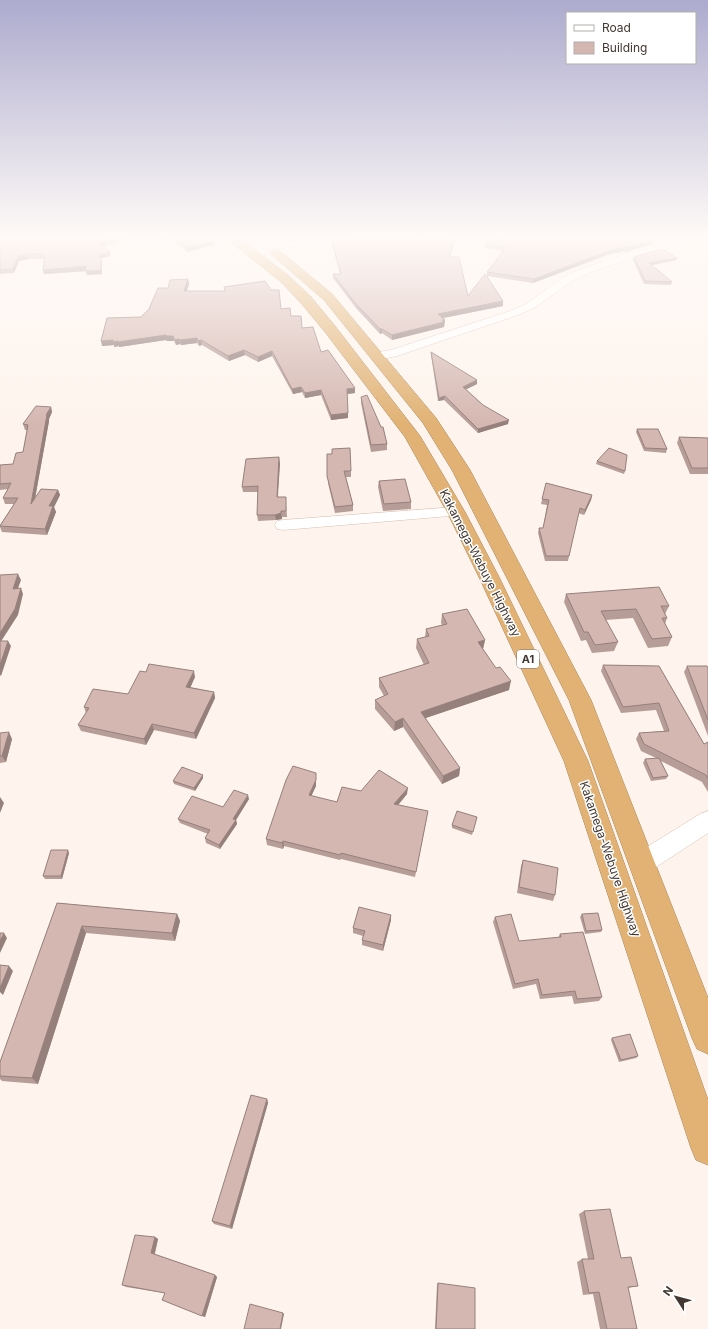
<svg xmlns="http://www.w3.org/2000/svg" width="708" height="1329" viewBox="0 0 708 1329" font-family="Inter,sans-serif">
	<rect width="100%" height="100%" fill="#fef4ed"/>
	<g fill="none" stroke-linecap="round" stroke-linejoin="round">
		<defs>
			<path id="minor" d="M328,238H366L361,241L268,249L263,246L268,243Z
				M693,238H708V241L651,252L589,273L572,281L534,308L518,315L397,356L377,360L373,359L371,356L373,353L391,350L510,311L526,304L564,277L581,269L645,247Z
				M456,507L462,509L464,512L462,515L283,530L277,529L275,525L277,521L283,520Z
				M708,811V833L650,871L642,874L634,871L630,863L634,855L700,814Z"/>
			<path id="highway" d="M226,238H239L288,275L311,297L335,326L420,436L465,512L499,577L588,761L708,1100V1165L696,1160L691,1148L564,761L479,577L447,512L405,437L325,332L301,303L280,281Z
				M276,250L280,251L332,294L436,418L470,470L591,700L708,998V1054L697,1049L692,1038L569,700L452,470L423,423L324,300L272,255L270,253L272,251Z"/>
		</defs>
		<use href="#minor" stroke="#d9c0b1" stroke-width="1"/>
		<use href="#highway" stroke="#a9875d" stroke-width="1"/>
		<use href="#minor" fill="#fff" fill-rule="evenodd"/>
		<use href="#highway" fill="#e1b274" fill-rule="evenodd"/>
	</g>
	<path fill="#b79d98" d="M0,238H131L103,247L110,252V256L101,258L102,263V274L87,275L86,271L44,274L43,270L44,259H29L19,261L14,273L0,274Z
		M154,238H208L214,241V245L187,252L171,240L167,242Z
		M361,238L415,240L426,238H455L450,257L468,296L487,276V272L504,251L485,248L486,244L490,239L486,238H660L650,239L652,241L651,244L625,252L624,251L607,255L533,283L487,276L503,306L443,318L445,320L444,327L392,340L382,333L380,334L356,308L333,278V274H340L332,245V241Z
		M634,257L677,258L676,260L652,265L672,282L671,285L644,284L633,260Z
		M188,279L189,284L187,291L281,309L291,316L321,352L355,393L347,394L348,418L331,420L321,395L305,398L302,392L293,394L272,356L258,362L245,355L229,361L202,345L199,346L197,343L181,345L180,344L176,345L174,341H167L166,340L119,347V346L114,347V345L102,346L141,317L149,309L168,288Z
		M431,352L477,384L466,389L483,405L508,424L478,433L444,400L438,401L431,355Z
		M361,397L381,427L387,444V450L371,452L361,403Z
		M51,407L52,412L49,419V421L35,498L58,490L60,495L54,507L56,512L47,535L2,532L0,527V525L14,504H5L3,498L8,489L0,490V465L13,464L23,452L27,430H25L23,424Z
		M637,429L667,449L666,453L644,451L636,432Z
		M679,437L708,438V474H690L677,443Z
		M327,454L351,471V477H346L353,505V511L335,513L328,483Z
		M597,461L625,471L624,474L596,464Z
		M280,463L278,497L286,503L287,517H282V519L276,520L258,521L257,515L258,492H243L242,487Z
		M379,481L411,502V509L383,511L378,487Z
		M546,483L592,495L591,500L584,515L578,513L568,561H545L538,533L539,528H543L547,505L541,504Z
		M566,594L669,606L665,614L667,618L665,624L672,637L668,646L648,648L633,618L605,620L618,642L614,651L592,653L586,640L581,641L564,602Z
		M442,614L485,640L483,649L509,690L425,718L460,768L459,776L442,784L403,727L394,731L375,709V700L384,696L379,687V678L424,665L416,648L417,639L425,637L426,629L442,625L441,623Z
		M603,665L659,666L704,744L708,742V792L702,782L661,761L668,776L666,779L651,781L643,763L645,759L656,758L641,751L636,739L639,733L664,731L656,710L621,713L601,671Z
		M687,666L708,668V736L684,672Z
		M195,677L190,687L214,692L215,698L196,739L154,730L146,745L81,731L78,725L86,713L84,707L128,694Z
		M0,733L12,739L6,762L0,763Z
		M203,775V778L195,791L174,784L173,781Z
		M316,786L311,796L337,802L361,791L407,794L398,805L427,817L415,877L341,859L340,860L284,846L283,849L267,845L266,839Z
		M249,799L236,820L237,824L220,849L206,843L205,838L208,834L180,823L178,819L223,807Z
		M477,817L472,835L452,828V825Z
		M69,853L62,879H45L43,876Z
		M523,860L555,895L553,901L517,893L521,866Z
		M57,903L177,914L180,921L175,941L86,933L38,1084L2,1081L0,1079V1062Z
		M582,914L602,930L601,932L585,934L580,917Z
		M391,915V920L383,951L362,945V940L363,936L353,933V928Z
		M495,917L519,941L558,938L560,934L602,997L599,1001L574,1004L572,996L540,999L536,984L513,989L493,922Z
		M612,1038L638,1056L636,1058L619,1062L611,1040Z
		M267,1099L268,1103L232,1229L214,1224L212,1221Z
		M584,1211L621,1258L638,1286L628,1288L637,1329H600L593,1294L583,1295L577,1262L582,1259H588L579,1214Z
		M155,1237L158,1239L155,1254L215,1275L217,1277L205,1317L164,1293L126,1287L122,1285Z
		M438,1283L475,1329H435L437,1284Z"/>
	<path fill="#95807c" d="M117,238H131L100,247L99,243Z
		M166,238H171V240L167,242Z
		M413,238H417L410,245L411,241Z
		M454,238H455L449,261V257Z
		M645,238H660L644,240Z
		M214,241V245L187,252V248Z
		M652,241L651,244L625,252L626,248Z
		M625,247L624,251L607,255L533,283L534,279L608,251Z
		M110,252V256L99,259L98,255Z
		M28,254L29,259L19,261L14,273L13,269L18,257Z
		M677,258L676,260L648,266L649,263Z
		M101,259L102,263V274L87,275L86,271Z
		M86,266L87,271L44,274L43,270Z
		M188,279L189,284L185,295L184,291Z
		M503,301V306L438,319V314Z
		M445,320L444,327L392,340V335Z
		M380,329H382V333L380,334Z
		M166,335L173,336L174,341H167L166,340L119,347V346L114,347V345L102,346L101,341L113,340L118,341Z
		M197,338V343L181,345L180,340Z
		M179,339L180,344L176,345L175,340Z
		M201,340L202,345L199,346L198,341Z
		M244,350L245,355L229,361L228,356Z
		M272,351V356L258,362V357Z
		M477,380V384L463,391V387Z
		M301,387L302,392L293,394L292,389Z
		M355,388V393L347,394V389Z
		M321,390V395L305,398V393Z
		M445,396L444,400L438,401L439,398Z
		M51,407L52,412L49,419V421L33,510L31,504L46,415Z
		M348,413V418L331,420V415Z
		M509,420L508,424L478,433V429Z
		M279,457L280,463L277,503V497Z
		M58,490L60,495L54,507L56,512L47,535L45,529L49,506Z
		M592,495L591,500L584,515L585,510Z
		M281,513L282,519L276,520L275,515Z
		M18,574L21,580L16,594L13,589Z
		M21,588L23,594L18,615L0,643V633Z
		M485,640L483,649L478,642Z
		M8,641L11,646L1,676L0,675V665Z
		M194,671L195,677L188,693L186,687Z
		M511,681L509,690L420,720L421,712Z
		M214,692L215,698L196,739L194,733Z
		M403,718V727L394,731L395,722Z
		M152,724L154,730L146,745L144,739Z
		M9,732L12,739L6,762L2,756Z
		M460,768L459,776L442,784L443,776Z
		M316,773V786L309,801V795Z
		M203,775V778L195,791L194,788Z
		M408,788L407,794L394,810V804Z
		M248,795L249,799L236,820L237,824L220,849L219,845L233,819Z
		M0,797L4,803L0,813Z
		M283,841L284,846L283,849L282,843Z
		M68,850L69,853L62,879L61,876Z
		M177,914L180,921L175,941L172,933Z
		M391,915V920L383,951V945Z
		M82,926L86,933L38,1084L32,1078Z
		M4,933L7,938L0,953V941Z
		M9,966L13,971L3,995L0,992V988Z
		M267,1099L268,1103L232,1229L230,1226Z
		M155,1237L158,1239L154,1255L151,1253Z
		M215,1275L217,1277L205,1317L202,1316Z
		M283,1313L284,1314L281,1329H280Z"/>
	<path fill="#d5b7b1" stroke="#95807c" d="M0,238H117L99,243L110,252L98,255L101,259V270L86,271V266L43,270L45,255L28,254L18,257L13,269L0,270Z
		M174,238H208L214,241L187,248Z
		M361,238H413L411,241L426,238H454L449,257H459L468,296L485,274L503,301L438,314L445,320H442L444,322L392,335L382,329H380L356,304L333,274H341L332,241Z
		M491,238H647L652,241L626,248L625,247L608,251L534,279L487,272L506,247L486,244Z
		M662,249L677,258L649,263L672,282L645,281L634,257Z
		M188,279L184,291H225L224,287L265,281L271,290H279L281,309L290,308L291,316H301L302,328L313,327L321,352L328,350L355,388L347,389L348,413L331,415L321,390L305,393L301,387L292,389L272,351L258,357L244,350L228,356L201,340L198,341L197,338L180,340L179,339L175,340L173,336H166V335L118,342V341L113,342V340L101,341L107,318L141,317L149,309L158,288H168L170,280Z
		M431,352L477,380L463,387L483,405L509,420L478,429L445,396L439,398Z
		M367,395L381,427H383L387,444L371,445L361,397Z
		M36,406L51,407L46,415H47L31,504L41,489L58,490L49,506H53L45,529L0,526L18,498H3L11,483L0,484V465L13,464L16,453L23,452L28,425L23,424Z
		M637,429H658L667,449L645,448Z
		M679,437L708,438V468H692Z
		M350,448L351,471H344L353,505L335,507L327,476V454H332V449Z
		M609,448L627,455L625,471L597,461Z
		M279,457L277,497H286V511H281V513L275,515H257L258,486L242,487L246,459Z
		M405,479L411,502L384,504L379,481Z
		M546,483L592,495L585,510L580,508L569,556H546L539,528H543L549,500L542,499Z
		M18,574L13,589L21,588L15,609L0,633V575Z
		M659,587L669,606H661L667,618H662L672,637L652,639L636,609L601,611L618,642L595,645L588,632H584L566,594Z
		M467,609L485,640L478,642L496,668L500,667L511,681L421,712L460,768L443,776L403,718L395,722L375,700L388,694L379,678L429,663L417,639L429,636L426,629L447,624L442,614Z
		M0,641H8L0,665Z
		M149,664L194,671L186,687L214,692L194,733L152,724L144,739L78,725L89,708L84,707L93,689L128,694L140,671L146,672Z
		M603,665L659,666L704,744L708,742V779L706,775L644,744L639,733L669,731L659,703L623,707Z
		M687,666H707L708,668V720Z
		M9,732L2,756H0V733Z
		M659,758L668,776L653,778L645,759Z
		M293,766L316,773V780L309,795L337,802L342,787L361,791L379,770L408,788L394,804L428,811L416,872L341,853L340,855L283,841L282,843L266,839L286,780Z
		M182,767L203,775L194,788L173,781Z
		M234,790L248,795L233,819L236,820L219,845L205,838L210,830L178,819L192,796L223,807Z
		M457,811L477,817L473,832L452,825Z
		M51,850H68L61,876H43Z
		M523,860L558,868L555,895L519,887Z
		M57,903L177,914L172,933L82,926L32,1078L0,1076V1062Z
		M359,907L391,915L383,945L362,940L365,931L353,928Z
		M598,913L602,930L586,931L582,914Z
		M511,914L519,941L561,937L560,934L583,932L602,997L577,999L575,991L542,995L538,979L515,984L495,917Z
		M0,933H4L0,941Z
		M0,965L9,966L0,988Z
		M630,1034L638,1056L621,1060L612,1038Z
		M251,1095L267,1099L230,1226L212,1221Z
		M610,1209L621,1258L631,1257L638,1286L628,1287L637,1329H607L599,1292L589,1293L582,1259H594L584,1211Z
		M135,1235L155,1237L151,1253L215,1275L202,1316L162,1300L165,1293L122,1285Z
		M438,1283L475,1288V1329H436Z
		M250,1304L283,1313L280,1329H244Z"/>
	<linearGradient id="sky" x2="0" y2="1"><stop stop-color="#adabce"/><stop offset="0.56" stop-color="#fffaf7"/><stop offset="1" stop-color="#fffaf7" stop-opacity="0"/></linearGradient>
	<rect width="708" height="424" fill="url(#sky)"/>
	<g text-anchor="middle" stroke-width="3" stroke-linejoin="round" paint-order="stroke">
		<rect fill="#fff" stroke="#7b736f" stroke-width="1" x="517" y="650" width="22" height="18" rx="3"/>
		<g font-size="11" font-weight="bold" fill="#423731">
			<text x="528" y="663">A1</text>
		</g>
		<g font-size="12" fill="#423731" stroke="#fff">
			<text transform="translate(480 563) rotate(63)" y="4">Kakamega-Webuye Highway</text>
			<text transform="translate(610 859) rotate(71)" y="4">Kakamega-Webuye Highway</text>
		</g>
	</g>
	<rect x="566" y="12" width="130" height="52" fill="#ffffff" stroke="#b3afad"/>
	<rect x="574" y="25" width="20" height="6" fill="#ffffff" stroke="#b3afad"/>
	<text x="602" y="32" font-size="12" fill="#423731">Road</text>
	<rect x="574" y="42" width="20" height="12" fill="#d5b7b1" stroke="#b3afad"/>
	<text x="602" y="52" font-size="12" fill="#423731">Building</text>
	<g transform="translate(676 1297) rotate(306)" stroke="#ffffff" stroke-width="3" paint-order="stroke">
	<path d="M0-3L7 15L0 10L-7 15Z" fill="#423731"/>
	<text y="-6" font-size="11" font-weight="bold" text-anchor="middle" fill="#423731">N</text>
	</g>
</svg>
